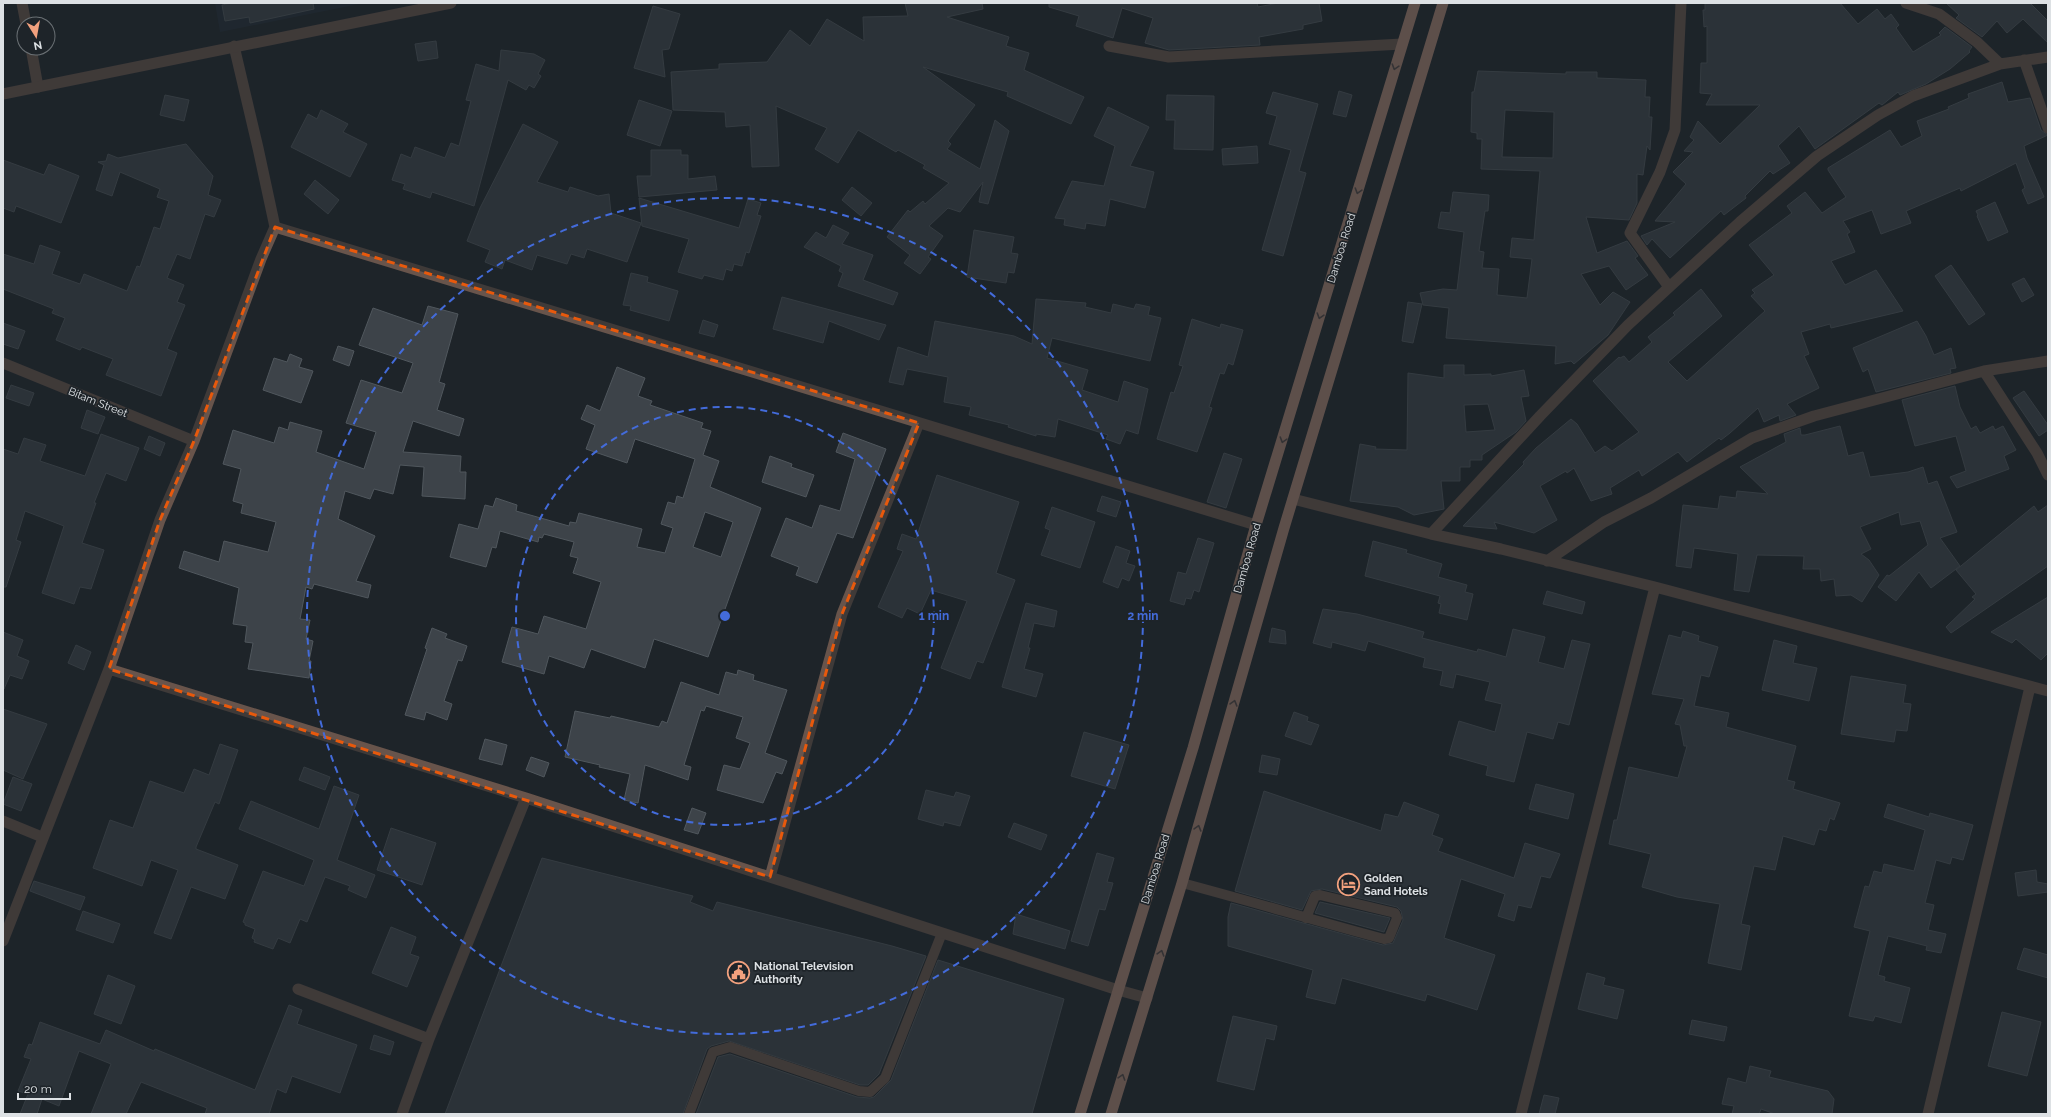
<svg xmlns="http://www.w3.org/2000/svg" width="2051" height="1117" viewBox="0 0 2051 1117" font-family="Raleway,sans-serif">
	<rect width="100%" height="100%" fill="#1e2429"/>
	<path fill="#222c36" d="M215,3H364L220,32Z"/>
	<path fill="#3d4349" stroke="#50575d" fill-rule="evenodd" d="M232,3H313L314,9L250,23L249,17L225,21L222,5Z
		M905,3H982L983,9L947,17L1009,37L1006,46L1029,53L1024,70L1084,97L1071,124L1007,96L1008,92L923,67L975,105L948,141L951,144L947,149L980,169L995,120L1009,131L988,204L979,202L983,182L960,212L948,208L929,226L943,236L928,257L931,259L920,274L904,263L910,255L887,237L908,210L910,212L923,201L925,204L949,183L923,168L925,165L898,150L896,152L858,130L838,163L815,149L827,128L776,106L779,166L752,167L750,125L726,127L725,112L673,110L671,72L719,69V64L767,62L790,30L810,46L827,19L864,41L863,17L908,16Z
		M1049,3H1257L1258,7L1278,3H1319L1322,21L1303,25V29L1259,37L1260,45L1169,50L1145,43L1153,18L1122,8L1113,38L1076,26L1079,16L1049,7Z
		M1705,3H1840L1858,24L1877,9L1885,19L1891,14L1899,25L1896,28L1913,52L1941,35L1939,33L1945,27L1972,47L1969,51L1970,52L1950,69L1926,84L1900,95L1898,92L1882,105L1879,103L1815,149L1799,126L1778,146L1790,163L1773,174L1770,171L1745,196L1746,198L1724,215L1721,211L1670,258L1652,239L1647,245L1641,236L1675,222L1655,221L1686,184L1673,172L1693,152L1684,151L1694,140L1690,137L1698,121L1720,144L1760,105H1706L1712,94L1700,93L1701,63H1707V26L1704,27L1703,10H1705Z
		M1946,3H2030L2048,21V43L2023,19L2007,33L1997,21L1982,37L1956,18L1959,15Z
		M653,6L680,14L669,49L662,50L665,77L634,68Z
		M436,41L438,58L418,61L415,44Z
		M501,50L534,54L545,60L538,74L541,76L534,88L529,85L526,90L508,80L474,206L432,192L430,198L403,189L405,184L392,180L401,154L411,158L415,147L445,158L451,143L459,146L471,101L466,100L476,64L499,71Z
		M1478,71L1566,74V72H1597V78L1646,80L1645,97H1650L1649,117H1652L1650,150L1647,146L1643,175L1637,174V203L1629,220L1586,217L1597,253L1627,241L1638,256L1635,258L1648,275L1626,290L1609,266L1581,274L1600,305L1613,292L1630,302L1608,335L1574,364L1571,361L1555,364L1556,346L1446,338L1449,308L1423,305L1420,293L1443,289L1457,290L1464,232L1438,228L1441,212L1450,213L1453,192L1489,195L1488,211H1485L1479,251L1484,252L1482,268L1499,269L1497,295L1527,298L1532,259L1510,257L1512,238L1534,240L1540,171L1481,169L1482,139H1477V133L1471,132L1472,92H1474ZM1505,110L1554,112L1553,158L1502,157Z
		M2002,82L2008,102L2030,98L2041,130L2048,135L2024,146L2027,158L2044,197L2028,204L2022,190L2025,188L2016,163L1961,191L1960,188L1906,211L1911,223L1881,234L1872,210L1843,221L1850,232L1847,234L1855,252L1831,261L1845,285L1876,270L1903,311L1831,328L1830,324L1801,332L1809,354L1804,356L1819,388L1787,404L1796,415L1780,421L1779,415L1764,422L1758,408L1730,433L1721,440L1719,438L1687,462L1678,452L1642,476L1639,470L1610,488L1612,494L1591,501L1574,468L1567,473L1566,471L1540,486L1557,520L1534,533L1494,522L1497,529L1463,526L1524,464L1523,462L1536,448L1571,419L1577,424L1595,453L1605,446L1612,451L1639,432L1593,381L1619,357L1620,358L1624,356L1629,362L1652,342L1648,337L1675,315L1673,313L1701,289L1722,316L1668,362L1687,381L1765,311L1751,296L1755,293L1752,290L1774,275L1749,245L1792,213L1787,206L1805,192L1822,213L1846,197L1828,170V168L1890,130L1901,147L1922,136L1917,121L1949,109L1948,107L1969,98L1968,94Z
		M1339,91L1352,95L1346,117L1333,114Z
		M1273,92L1318,104L1299,171L1306,173L1283,256L1262,250L1291,150L1269,144L1277,116L1266,113Z
		M165,95L189,100L184,121L160,115Z
		M1167,95L1214,96L1213,150L1174,149L1175,120H1166Z
		M639,100L672,111L660,146L627,135Z
		M1108,107L1149,127L1130,166L1154,172L1145,208L1110,199L1105,226L1086,223L1085,229L1064,225L1065,219L1055,218L1072,181L1104,186L1115,146L1094,136Z
		M321,110L348,124L343,132L367,144L350,177L291,147L308,114L317,119Z
		M523,124L558,142L537,182L568,192L570,187L598,196L609,194L611,213L641,223L627,262L587,249L584,258L571,254L567,264L537,255L532,270L505,260L502,269L485,262L490,250L467,241L480,208Z
		M186,144L213,176L208,195L221,200L214,217L205,214L190,259L177,254L167,278L184,285L177,302L185,305L167,349L177,353L161,396L106,375L113,359L82,347L80,350L56,340L65,318L52,313L54,309L3,289V254L34,264L40,245L60,252L52,274L80,284L84,274L127,291L137,266L140,267L154,227L160,229L169,201L157,197L160,189L120,172L112,196L96,190L104,165L98,162L106,161L108,154L118,158Z
		M1257,146L1258,163L1223,165L1222,149Z
		M651,150H681V155H688V179L715,176L717,190L639,197L637,176H651Z
		M3,160L44,175L49,164L79,176L61,223L16,206L14,212L3,208Z
		M315,180L339,200L328,214L304,194Z
		M852,187L872,203L861,216L842,200Z
		M639,198L739,228L748,199L761,203L757,215L761,216L749,253L746,252L742,266L734,264L732,271L726,269L723,280L704,275L702,279L678,272L689,239L642,226Z
		M1995,202L2008,232L1988,241L1977,216L1978,215L1976,211Z
		M833,225L849,233L842,244L873,255L863,280L898,293L893,305L838,286L843,273L839,271L841,266L804,247L816,232L826,238Z
		M974,230L1014,237L1011,253L1018,254L1014,273L1008,272L1006,283L967,277Z
		M1951,265L1985,314L1969,325L1935,276Z
		M631,273L648,277L647,282L678,291L669,321L630,310L631,306L623,305Z
		M2024,278L2034,295L2022,302L2012,284Z
		M782,297L823,308L886,325L879,340L829,321L823,343L773,329Z
		M1036,299L1086,303L1085,307L1111,313L1113,304L1134,309L1136,304L1150,307L1148,315L1161,318L1150,361L1052,338L1047,358L1088,370L1082,390L1118,402L1124,381L1148,389L1138,434L1126,430L1120,444L1106,439L1108,435L1058,419L1055,437L1036,434V436L1008,427L1009,425L969,415L971,407L944,402L948,377L907,369L903,385L889,382L898,347L928,357L935,321L1014,336L1032,344Z
		M1408,302L1422,304L1413,343L1402,341Z
		M428,306L458,314L439,382L445,384L437,410L464,419L459,436L413,421L403,452L461,456L460,472H466L465,499L422,496L424,467L400,465L393,494L374,489L370,499L345,491L338,519L375,536L356,581L371,585L368,598L314,584L312,589L306,587L300,619L310,620L306,639L313,641L309,661H311L309,678L248,669L253,643L245,642L247,626L233,624L239,588L179,568L184,551L219,562L224,541L268,552L276,522L241,513L243,504L233,501L241,469L223,464L233,430L274,443L279,427L288,430L290,422L322,431L316,452L364,469L376,432L346,423L361,380L402,393L413,363L359,345L373,308L422,325Z
		M1192,319L1220,328L1221,324L1243,330L1233,365L1228,363L1224,374L1220,373L1209,407L1212,408L1197,452L1157,439L1171,392L1174,393L1183,366L1179,365Z
		M703,320L718,325L714,337L699,333Z
		M1917,321L1926,336L1934,355L1951,348L1956,368L1950,369L1951,373L1876,392L1868,369L1863,372L1853,348Z
		M3,323L25,331L18,349L3,344Z
		M338,346L354,351L349,366L333,360Z
		M290,354L302,359L299,367L313,371L301,403L263,390L274,358L287,362Z
		M1444,365H1464V375L1491,374V376L1524,370L1529,396L1521,397L1526,421L1516,432L1482,455V460H1470V467H1460V481H1441L1444,509L1414,515L1398,507L1350,501L1360,444L1376,447L1375,449L1407,450L1408,373L1444,378ZM1488,404L1495,430L1466,432L1464,405Z
		M617,367L645,378L638,396L652,401L650,405L703,423L701,428L711,431L703,455L719,461L710,487L761,508L708,657L654,639L645,668L591,649L584,668L549,656L544,674L502,662L512,627L538,634L544,616L586,629L601,582L573,573L578,558L570,556L574,542L544,534L542,538L539,537L538,542L500,531L496,548L492,547L486,567L450,557L459,524L478,529L485,505L493,507L496,498L517,505L516,511L569,526L570,522L576,523L579,513L642,529L637,547L665,553L673,528L661,524L668,502L675,504L677,496L683,498L695,459L635,439L627,463L586,449L595,425L581,419L587,405L600,411ZM705,512L733,522L721,557L693,547Z
		M11,385L34,393L29,406L6,398Z
		M1955,386L1960,407L1971,429L1976,426L1980,433L1993,426L1995,430L2003,426L2016,450L2004,456L2009,469L1957,488L1950,477L1966,471L1956,436L1915,446L1902,400Z
		M2024,391L2048,425V430L2039,436L2013,398Z
		M87,410L105,417L98,434L81,428Z
		M1840,426L1848,456L1863,452L1870,477L1908,472L1923,467L1928,484L1937,481L1957,532L1940,538L1960,566L1931,588L1919,572L1896,601L1878,587L1887,575L1889,576L1928,545L1920,521L1901,525L1899,512L1860,527L1871,549L1861,554L1869,560L1879,575L1862,602L1851,595L1836,596L1834,579L1821,581L1820,569H1803L1804,556L1757,555L1749,592L1734,590L1738,554L1694,548L1691,568L1676,566L1683,505L1718,509L1720,496L1736,498L1737,491L1768,494L1740,467L1786,442L1784,434L1800,428L1801,435H1805Z
		M843,433L886,449L853,538L837,533L817,583L796,575L799,567L771,556L786,518L812,528L820,505L840,511L855,459L836,452Z
		M101,434L139,448L126,481L106,473L94,503H96L82,543L104,550L91,589L80,587L74,604L42,593L64,526L25,511L16,540L21,542L6,587H3V449L18,454L24,438L46,445L40,461L85,476Z
		M149,436L165,443L160,456L144,449Z
		M1224,453L1242,459L1226,508L1207,502Z
		M770,456L792,464L791,467L814,475L806,497L762,482Z
		M937,475L1019,502L996,573L1015,580L983,663L977,661L970,679L941,668L967,601L931,590L920,614L907,608L902,618L878,607L903,551L897,549L902,534L916,539Z
		M1102,496L1121,502L1116,517L1097,511Z
		M2048,505V566L1951,633L1946,627L1975,599L1972,597L1976,594L1956,570L2034,506L2038,512Z
		M1052,507L1095,522L1080,568L1041,555L1050,530L1045,528Z
		M1198,538L1214,543L1199,592L1194,590L1191,599L1186,598L1184,605L1170,601L1178,572L1186,574Z
		M1373,541L1407,550L1406,553L1442,564L1438,577L1467,585L1465,592L1473,594L1467,620L1439,613L1441,604L1438,603L1440,596L1365,576Z
		M1116,546L1130,551L1126,563L1135,566L1129,581L1122,578L1118,588L1103,582Z
		M1547,591L1585,602L1582,614L1543,604Z
		M2048,597V653L2041,660L2016,639L2012,643L1991,632Z
		M1026,603L1057,611L1054,627L1034,623L1028,648H1030L1024,669L1043,674L1036,697L1002,687Z
		M1323,609L1357,614L1399,625L1424,632L1422,638L1477,652L1478,649L1506,657L1513,629L1545,637L1538,662L1564,669L1572,640L1590,644L1569,725L1558,722L1553,739L1527,732L1514,782L1486,775L1488,766L1449,755L1459,721L1495,732L1502,704L1485,700L1490,682L1456,674L1453,688L1440,685L1443,671L1423,667L1425,658L1368,641L1365,651L1332,642L1331,648L1313,643Z
		M432,628L447,634L445,638L467,646L462,661L458,660L444,701L452,704L447,720L426,712L424,720L405,715L427,649L425,648Z
		M1272,628L1285,631L1286,644L1269,642Z
		M1683,631L1699,636L1698,641L1718,647L1709,677L1701,675L1694,706L1729,713L1726,727L1796,746L1787,780L1795,782L1793,789L1840,803L1834,820L1830,818L1826,831L1819,829L1814,845L1783,836L1775,870L1754,866L1741,924L1750,926L1741,970L1708,963L1720,904L1677,897L1642,887L1651,854L1609,844L1614,820H1617L1629,767L1678,778L1687,746H1684L1680,725L1675,724L1684,699L1652,694L1669,635L1681,638Z
		M3,632L23,640L17,656L29,661L22,679L10,675L4,689Z
		M1774,640L1797,646L1793,663L1817,668L1809,701L1762,690Z
		M76,645L91,652L84,670L68,663Z
		M738,670L754,675L753,680L787,690L765,753L787,761L782,774L776,772L763,803L717,790L724,765L740,769L750,743L736,738L743,717L706,706L704,711L701,710L684,765L691,767L688,780L645,765L638,803L624,800L630,774L599,767L600,765L565,757L575,711L610,718L611,716L659,727L662,721L667,723L681,682L719,695L726,672L737,675Z
		M1851,676L1906,685L1903,703L1911,704L1907,731L1896,730L1894,742L1841,734Z
		M3,709L47,724L23,779L3,770Z
		M1294,712L1308,717L1307,721L1319,725L1311,745L1285,736Z
		M1084,732L1129,745L1115,789L1071,776Z
		M485,739L507,745L502,765L479,759Z
		M220,744L238,750L219,804L215,802L196,847V849L238,865L225,899L191,887L171,939L154,933L178,870L151,860L142,886L93,868L110,820L133,828L150,781L184,793L194,769L209,775Z
		M1262,755L1280,759L1277,775L1259,772Z
		M531,757L549,763L544,777L526,770Z
		M304,767L330,777L325,790L299,780Z
		M13,777L32,784L21,811L3,804Z
		M1536,784L1574,794L1568,819L1529,809Z
		M334,786L359,795L337,860L375,875L366,898L348,890L350,886L325,877L307,922L300,919L290,943L278,938L273,949L254,942L255,940L252,938L255,929L245,925V923L243,922L263,871L304,886L314,860L239,829L251,801L319,829Z
		M926,790L954,797L956,792L970,796L960,826L944,822L943,826L918,819Z
		M1264,791L1381,831L1385,814L1398,817L1404,802L1439,815L1432,835L1443,839L1438,851L1514,878L1525,843L1560,854L1550,878L1541,876L1531,908L1518,905L1514,921L1498,916L1505,894L1461,879L1444,938L1495,955L1477,1010L1427,994L1425,1001L1342,978L1335,1004L1306,997L1313,970L1228,946V917L1231,903L1383,945L1393,943L1403,920L1401,911L1397,907L1322,889L1311,891L1302,910L1235,891Z
		M1888,804L1929,817L1930,813L1973,825L1963,860L1952,857L1950,864L1936,860L1925,903L1934,905L1928,930L1946,934L1941,953L1926,950L1927,946L1888,936L1878,975L1885,977L1884,981L1910,988L1901,1023L1875,1016L1873,1021L1849,1016L1870,931L1854,927L1865,886L1869,887L1874,871L1882,873L1884,864L1914,871L1925,830L1884,817Z
		M692,808L706,813L698,834L684,830Z
		M1014,823L1047,835L1041,850L1008,837Z
		M391,828L436,843L422,885L377,870Z
		M1097,853L1114,858L1107,882L1113,883L1105,910L1099,909L1088,946L1071,941Z
		M542,858L693,896L690,902L713,911L717,902L892,946L926,956L879,1074L868,1085H860L729,1041L711,1046L707,1049L683,1114H445Z
		M2036,870L2037,882L2048,884V892L2018,896L2015,873Z
		M34,881L85,897L80,910L30,891Z
		M1320,902L1390,918L1384,932L1315,913Z
		M83,911L120,924L113,943L76,930Z
		M1016,914L1070,931L1065,949L1013,934Z
		M391,927L416,937L410,954L419,957L407,987L372,973Z
		M2024,948L2048,955V978L2017,969Z
		M938,960L1064,999L1032,1114H696L718,1057L730,1054L857,1097L870,1098L874,1097L891,1080Z
		M1587,973L1605,978L1603,985L1624,990L1617,1019L1578,1009Z
		M108,975L135,986L121,1024L94,1014Z
		M289,1005L302,1010L297,1024L357,1045L340,1093L292,1076L286,1093L277,1089L269,1114H205L207,1108L141,1082L126,1114H91L111,1064L79,1051L59,1106L42,1099L37,1114H20L28,1094L18,1091L31,1059L24,1057L29,1044L32,1045L40,1022L100,1044L106,1030L154,1051L155,1049L255,1090Z
		M2002,1012L2041,1022L2027,1076L1988,1066Z
		M1233,1016L1277,1026L1274,1040L1266,1038L1254,1090L1217,1081Z
		M1692,1020L1727,1027L1724,1041L1689,1034Z
		M374,1035L394,1042L390,1055L370,1049Z
		M1750,1066L1771,1071L1769,1077L1828,1091L1834,1099L1832,1114H1775L1761,1109L1759,1114H1732L1734,1106L1722,1104L1728,1078L1746,1083Z
		M1544,1095L1559,1098L1555,1114H1539Z"/>
	<g fill="none" stroke-linecap="round" stroke-linejoin="round">
		<path stroke="#68544b" stroke-width="10" d="M1182,883C1250,901 1316,921 1384,939L1389,938L1397,918L1395,913L1320,895L1315,896L1306,918
			M689,1114L713,1052L730,1047L859,1091L870,1092L885,1078L942,933"/>
		<path stroke="#68544b" stroke-width="11" d="M22,3L26,24
			M1906,3L1939,14L1977,42L2000,64
			M1109,46L1169,57L1402,44
			M31,48L38,87
			M2024,60L2048,128
			M275,227L1256,525
			M1669,287L1630,233L1660,172L1675,130L1681,3
			M3,363L194,441
			M1984,371L2037,453L2048,475
			M1293,499L1431,534L1501,549L1655,587L2048,691
			M1431,534L1540,416L1628,325L1740,222L1817,156L1878,115L1913,96L2000,64L2048,57
			M1547,561L1604,522L1651,498L1752,438L1814,416L1984,371L2048,361
			M109,669L526,798L1118,990L1147,998
			M3,821L42,837
			M770,877L842,614L919,423
			M3,941L109,669L160,520L194,441L261,259L275,227L258,148L234,46
			M298,989L429,1039
			M402,1114L429,1039L526,798
			M1521,1114L1655,587
			M1928,1114L2030,687"/>
		<path stroke="#68544b" stroke-width="11" d="M3,94L451,3"/>
		<path stroke="#ac8372" stroke-width="11" d="M1080,1114L1193,748L1256,525L1415,3
			M1111,1114L1182,883L1284,528L1443,3"/>
	</g>
	<defs><path id="oneway-chevron" d="M-2-3.5L2.5 0L-2 3.5" fill="none" stroke-width="1.6" stroke-linecap="round" stroke-linejoin="round"/></defs>
	<g stroke="#504543">
		<use href="#oneway-chevron" transform="translate(1395 67) rotate(107)"/>
		<use href="#oneway-chevron" transform="translate(1358 191) rotate(107)"/>
		<use href="#oneway-chevron" transform="translate(1320 316) rotate(107)"/>
		<use href="#oneway-chevron" transform="translate(1283 440) rotate(107)"/>
		<use href="#oneway-chevron" transform="translate(1234 703) rotate(-74)"/>
		<use href="#oneway-chevron" transform="translate(1198 828) rotate(-74)"/>
		<use href="#oneway-chevron" transform="translate(1161 953) rotate(-73)"/>
		<use href="#oneway-chevron" transform="translate(1122 1077) rotate(-72)"/>
	</g>
	<path d="M0 0H2051V1117H0ZM275,227L919,423L842,614L770,877L109,669L160,520L194,441Z" fill="#1e2429" fill-opacity=".55" fill-rule="evenodd"/>
	<path fill="none" stroke="#e8590c" stroke-width="3" stroke-dasharray="8 5" stroke-linejoin="round" d="M275,227L919,423L842,614L770,877L109,669L160,520L194,441Z"/>
	<g fill="none" stroke="#436bda" stroke-width="2" stroke-dasharray="7 5">
		<circle cx="725" cy="616" r="209"/>
		<circle cx="725" cy="616" r="418"/>
	</g>
	<defs>
		<symbol id="hotel-ring" viewBox="-11 -11 22 22"><circle r="9.5" fill="#1e2429" stroke="#f2a17e" stroke-width="1.5"/><path d="M-6-4.5h1.5V1H6V5H4.5V3h-9V5H-6ZM-4 0a1.8 1.8 0 1 1 3.6 0ZM.5 0V-2.5h3Q6-2.5 6 0Z" fill="#f2a17e"/></symbol>
		<symbol id="civic-ring" viewBox="-11 -11 22 22"><circle r="9.5" fill="#1e2429" stroke="#f2a17e" stroke-width="1.5"/><path d="M-.6-6.5H3V-4.5H.6V-3L4-1V1h2V6H-6V1h2V-1L-.6-3ZM-1.2 2.5V6h2.4V2.5Z" fill="#f2a17e"/></symbol>
	</defs>
	<g fill-rule="evenodd">
		<use href="#hotel-ring" x="1336" y="872" width="25" height="25"/>
		<use href="#civic-ring" x="726" y="960" width="25" height="25"/>
	</g>
	<g text-anchor="middle" stroke-width="3.5" stroke-linejoin="round" paint-order="stroke">
		<g font-size="11" fill="#dde1e4" stroke="#1e2429">
			<text transform="translate(1341 248) rotate(-73)" y="4">Damboa Road</text>
			<text transform="translate(98 402) rotate(22)" y="4">Bitam Street</text>
			<text transform="translate(1247 558) rotate(-74)" y="4">Damboa Road</text>
			<text transform="translate(1155 869) rotate(-73)" y="4">Damboa Road</text>
		</g>
		<g font-size="11" font-weight="bold" fill="#dde1e4" stroke="#1e2429" text-anchor="start">
			<text x="1364" y="882">Golden<tspan x="1364" dy="13">Sand Hotels</tspan></text>
			<text x="754" y="970">National Television<tspan x="754" dy="13">Authority</tspan></text>
		</g>
	</g>
	<circle cx="725" cy="616" r="6" fill="#436bda" stroke="#1e2429" stroke-width="2"/>
	<g font-size="12" text-anchor="middle" font-weight="bold" fill="#436bda" stroke="#1e2429" stroke-width="3.5" stroke-linejoin="round" paint-order="stroke">
		<text x="934" y="620">1 min</text>
		<text x="1143" y="620">2 min</text>
	</g>
	<rect width="2051" height="1117" fill="none" stroke="#dde1e4" stroke-width="8"/>
	<g transform="translate(36 36) rotate(169)"><circle r="19" fill="#1e2429" stroke="#6a7074"/>
	<path d="M0-3L7 15L0 10L-7 15Z" fill="#f2a17e"/>
	<text y="-6" font-size="11" font-weight="bold" text-anchor="middle" fill="#dde1e4">N</text>
	</g>
	<path d="M18 1093v6h52v-6" fill="none" stroke="#dde1e4" stroke-width="2"/>
	<text x="24" y="1093" font-size="12" fill="#dde1e4" stroke="#1e2429" stroke-width="3" paint-order="stroke">20 m</text>
</svg>
